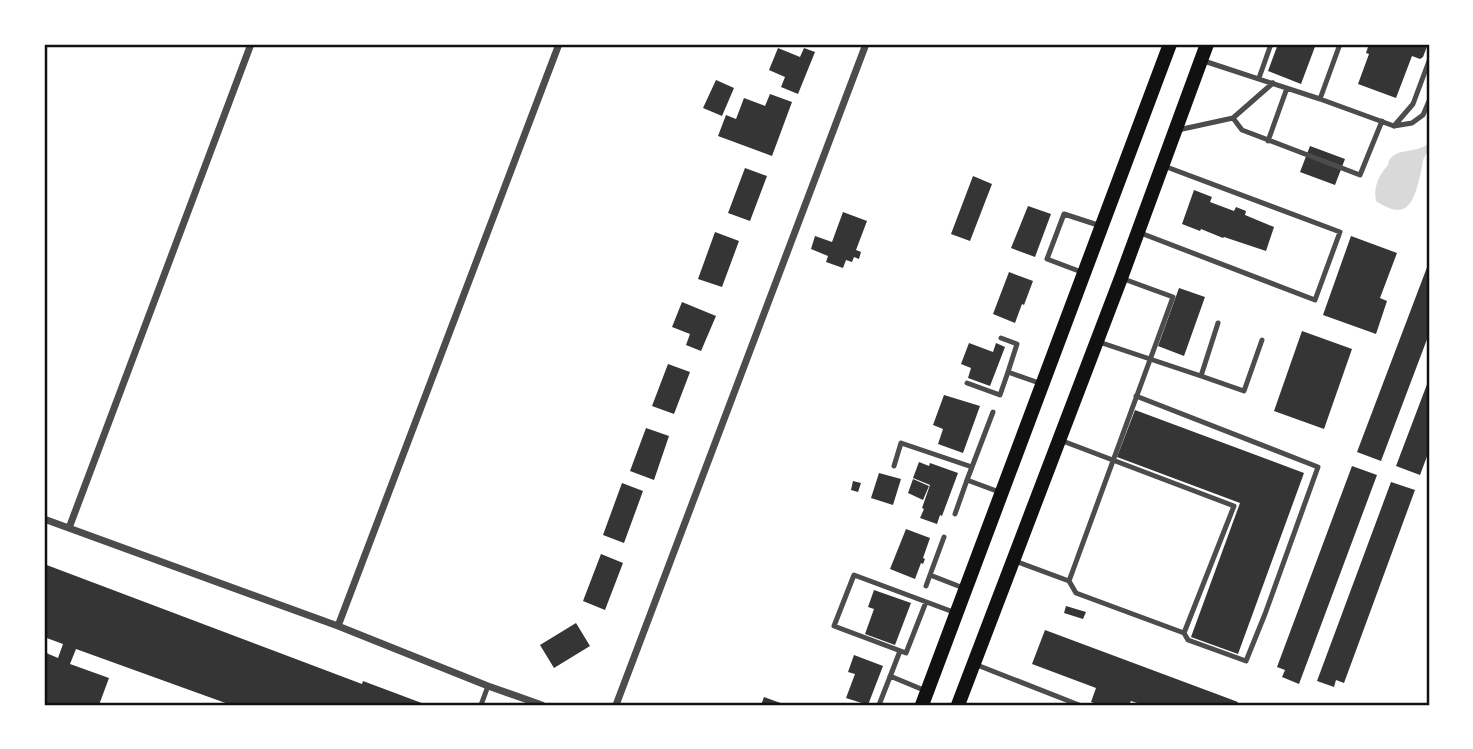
<svg xmlns="http://www.w3.org/2000/svg" width="1473" height="749" viewBox="0 0 1473 749" font-family="Poppins,sans-serif">
	<rect width="100%" height="100%" fill="#fff"/>
	<path fill="#d9d9d9" d="M1429,143V151C1421,158 1423,166 1420,176C1413,205 1406,221 1376,201C1373,187 1379,175 1388,165C1391,146 1417,155 1429,143Z"/>
	<path fill="#353535" d="M1278,44H1316L1301,84L1268,71Z
		M1369,44H1428L1423,57L1420,59L1412,56L1396,98L1358,84L1369,54L1366,53Z
		M778,48L800,57L804,48L815,52L798,94L781,87L785,77L769,70Z
		M716,80L734,88L722,116L703,108Z
		M770,94L792,102L772,156L718,136L726,115L736,119L744,98L765,106Z
		M1310,146L1345,159L1335,185L1300,172Z
		M745,168L767,176L750,221L728,213Z
		M973,176L992,184L970,241L951,234Z
		M1194,190L1212,197L1210,202L1234,211L1236,207L1246,211L1245,215L1274,227L1266,251L1224,237L1223,238L1201,229L1200,231L1182,224Z
		M1028,206L1051,214L1035,257L1011,248Z
		M843,212L867,221L856,250L861,252L859,259L854,257L852,262L846,260L843,268L826,262L828,256L811,249L815,236L832,242Z
		M715,232L739,241L722,287L698,279Z
		M1351,236L1397,253L1380,298L1387,301L1376,334L1323,315Z
		M1429,262V334L1381,461L1357,452Z
		M1009,272L1033,281L1024,305L1022,304L1015,323L993,314Z
		M1179,288L1205,297L1184,356L1158,346Z
		M682,302L716,316L701,351L686,345L690,334L672,327Z
		M1302,331L1352,349L1324,429L1274,411Z
		M969,343L993,352L996,343L1005,347L990,386L968,378L971,368L961,364Z
		M668,364L690,372L674,414L652,406Z
		M1429,379V451L1420,475L1396,466Z
		M944,395L980,406L963,453L938,444L943,429L933,425Z
		M1135,410L1304,473L1238,654L1191,637L1240,503L1117,457Z
		M646,428L669,436L654,480L630,471Z
		M919,462L929,466L930,463L958,473L942,516L940,515L937,524L920,518L924,509L922,508L930,485L913,478Z
		M1352,466L1377,475L1299,684L1282,677L1285,670L1277,667Z
		M879,473L901,479L893,505L871,498Z
		M913,479L929,486L923,500L908,493Z
		M853,481L861,483L858,492L851,490Z
		M1391,482L1415,490L1344,683L1336,680L1334,687L1317,681Z
		M622,483L643,491L624,543L603,535Z
		M906,529L930,538L923,558L925,559L923,564L921,563L915,579L890,569Z
		M601,554L623,563L605,610L583,601Z
		M44,564L362,684L363,681L427,705H231L76,649L70,664L109,678L99,705H44V652L58,658L63,644L44,637Z
		M874,590L911,603L895,645L865,634L874,609L868,607Z
		M1066,606L1086,612L1083,619L1064,613Z
		M576,623L590,646L554,668L540,645Z
		M1045,630L1238,702L1236,705H1143L1131,701L1129,705H1099L1091,702L1096,688L1032,664Z
		M854,655L883,666L868,705L846,698L855,674L848,672Z
		M764,697L786,705H761Z"/>
	<g fill="none" stroke-linecap="round" stroke-linejoin="round">
		<path stroke="#4c4c4c" stroke-width="5" d="M1204,61L1320,99L1340,44
			M1259,78L1271,44
			M1320,99L1394,126L1412,123L1423,115L1429,101
			M1233,118L1242,130L1360,175L1382,121
			M1394,126L1413,104L1429,61
			M1178,130L1233,118L1273,83
			M1268,141L1287,88
			M1138,232L1315,300L1340,232L1164,166
			M1084,273L1047,259L1064,214L1101,226
			M1001,338L1017,344L1008,372
			M1099,342L1201,376L1218,323
			M1201,376L1244,391L1262,340
			M967,383L1000,395L1008,372L1042,384
			M1060,440L1234,506L1184,633
			M894,466L901,443L972,467
			M967,480L993,412
			M955,514L967,480L1002,493
			M944,537L930,575L966,589
			M1015,561L1069,581L1076,593L1184,633L1188,640L1246,661L1265,614L1318,467L1136,396
			M1069,581L1173,297L1121,278
			M926,586L930,575
			M926,602L906,653L834,626L854,575L956,613
			M977,665L1079,705
			M890,676L926,691
			M481,705L488,686
			M879,705L900,651"/>
		<path stroke="#4c4c4c" stroke-width="7" d="M44,519L338,626L488,686L542,705
			M69,528L251,44
			M338,626L559,44
			M616,705L866,44"/>
		<path stroke="#111" stroke-width="14" d="M922,705L1170,44
			M958,705L1121,278L1207,44"/>
	</g>
	<rect width="1473" height="749" fill="none" stroke="#ffffff" stroke-width="91"/>
	<rect x="46" y="46" width="1382" height="658" fill="none" stroke="#111" stroke-width="2.5"/>
</svg>
